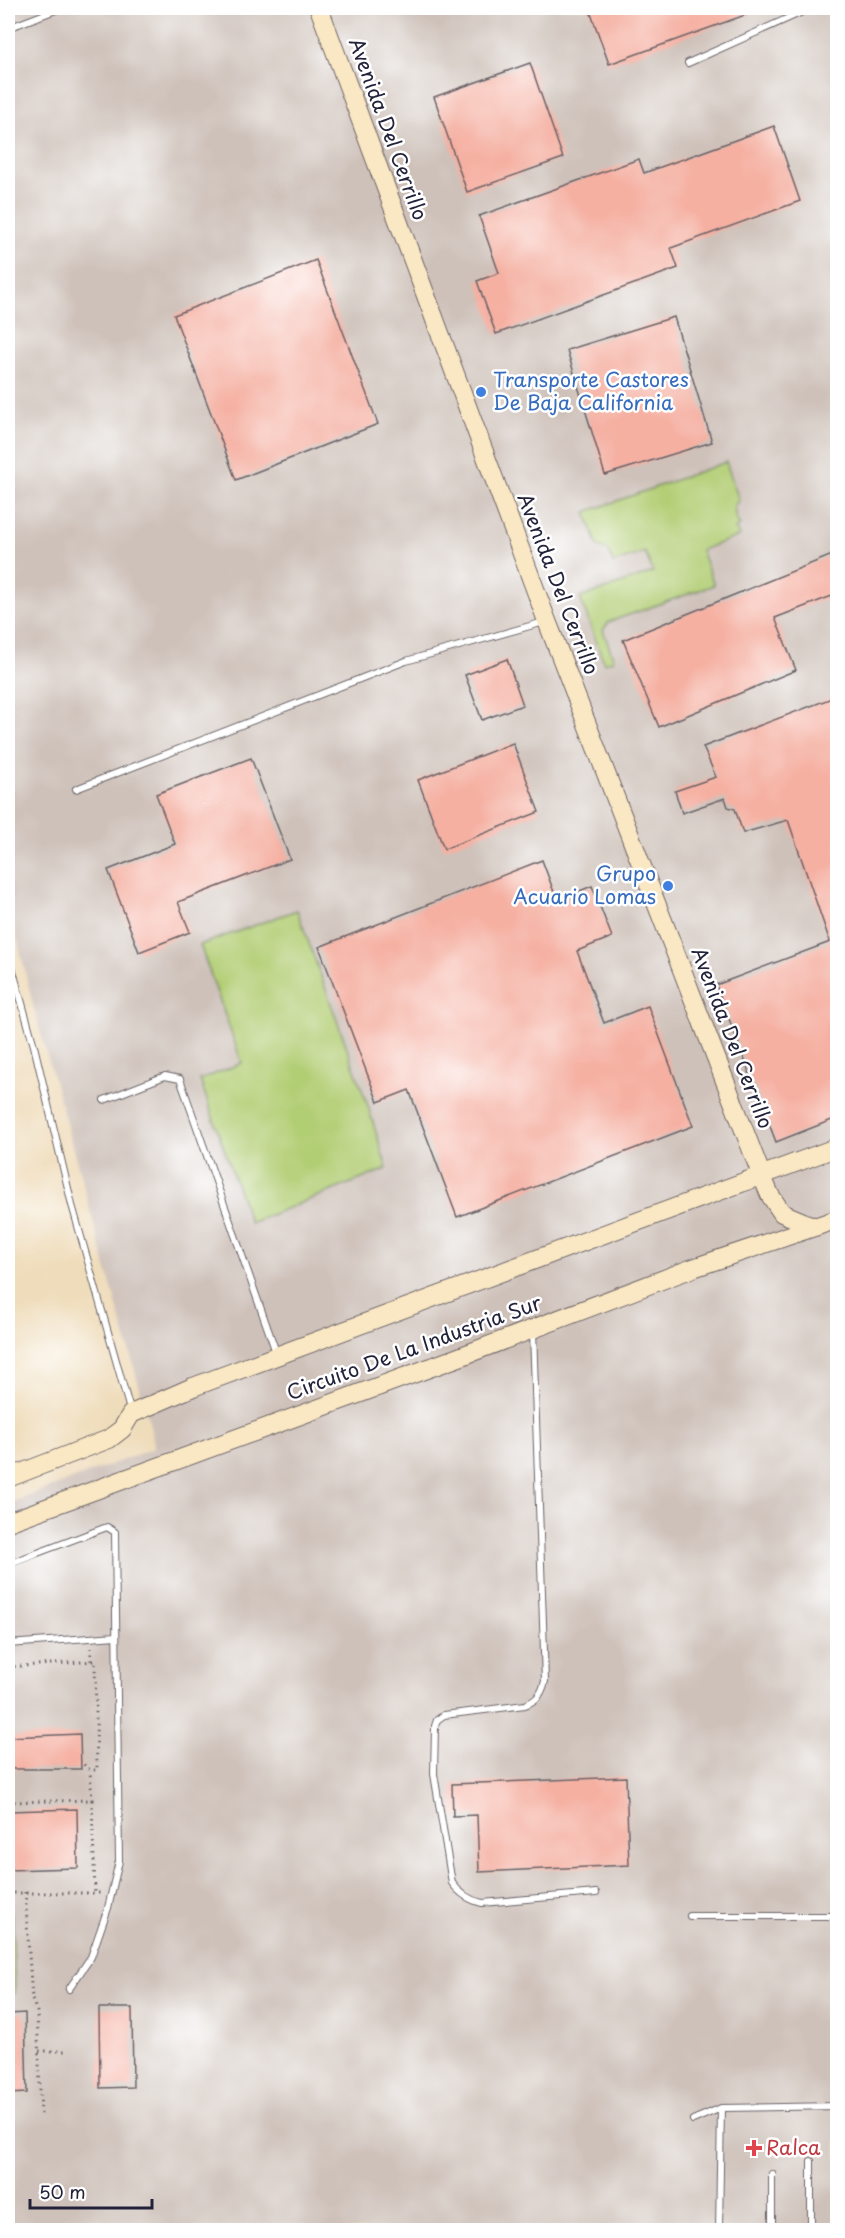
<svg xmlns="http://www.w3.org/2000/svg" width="845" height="2238" viewBox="0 0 845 2238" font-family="'Playpen Sans',sans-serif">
	<rect width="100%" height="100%" fill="#fff"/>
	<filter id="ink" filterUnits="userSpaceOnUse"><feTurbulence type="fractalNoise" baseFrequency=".0167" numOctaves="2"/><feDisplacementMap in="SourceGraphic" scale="12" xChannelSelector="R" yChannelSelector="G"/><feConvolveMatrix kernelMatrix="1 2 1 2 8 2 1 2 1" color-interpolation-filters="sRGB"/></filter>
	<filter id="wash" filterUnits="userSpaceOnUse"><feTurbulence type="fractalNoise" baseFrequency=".008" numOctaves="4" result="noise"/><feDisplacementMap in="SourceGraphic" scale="24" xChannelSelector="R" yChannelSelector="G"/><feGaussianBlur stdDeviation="1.35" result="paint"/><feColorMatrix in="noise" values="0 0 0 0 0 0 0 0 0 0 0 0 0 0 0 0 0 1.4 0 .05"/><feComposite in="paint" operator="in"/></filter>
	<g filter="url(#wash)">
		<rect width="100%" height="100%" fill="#efdcba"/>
		<path fill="#cec1b9" d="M8,8H837V2230H8V1504L154,1448L150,1425L33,1005L8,901Z"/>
		<path fill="#b2ce75" stroke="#6a7858" stroke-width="1.5" d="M726,462L739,500L734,506L736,519L740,525L735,529L740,536L701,550L714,585L609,622L603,630L614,660L604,663L580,598L653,572L645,552L613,563L609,551L598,547L586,512Z
			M297,910L368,1106L387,1169L250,1223L200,1080L242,1063L200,945Z
			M12,1915L15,1993H8V1916Z"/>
		<g id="blocks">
			<path fill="#f5b0a2" d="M589,8H761L762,9L609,64Z
				M530,63L563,158L467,192L434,97Z
				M774,126L800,201L671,248L678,268L496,334L477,281L499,273L479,216L639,159L644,173Z
				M316,260L378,424L236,480L174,315Z
				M674,317L712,442L605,475L567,350Z
				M837,553V594L775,618L796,670L659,727L623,640Z
				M507,659L523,705L482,720L465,675Z
				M837,696V1118L776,1142L716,985L830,942L788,820L743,833L735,809L728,807L725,798L682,813L675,791L716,777L703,747Z
				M513,743L539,812L444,849L418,780Z
				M251,758L290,859L178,902L190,932L139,952L108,870L175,844L156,794Z
				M542,860L557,900L592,886L612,937L577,951L604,1023L648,1006L693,1126L457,1217L409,1090L378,1102L319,947Z
				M80,1734L81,1769H8V1737Z
				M626,1777L629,1865L479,1872L477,1815L453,1816L452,1784Z
				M77,1809L78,1868L8,1870V1811Z
				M99,2008H132L133,2087L100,2088Z
				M25,2013L27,2093L8,2094V2014Z"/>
		</g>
	</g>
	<g filter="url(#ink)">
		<use href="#blocks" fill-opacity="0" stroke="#6a6367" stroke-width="1.5"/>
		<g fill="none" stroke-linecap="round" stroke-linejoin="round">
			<defs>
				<path id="lane" d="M8,28L61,8
					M688,63L811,8
					M76,789L406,661L544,622
					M9,957L34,1046L72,1205L130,1410
					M104,1100L165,1076L180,1079L277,1355
					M533,1331L545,1681C542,1693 538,1700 525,1705L444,1715L437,1720L435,1726L434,1774L452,1883C460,1894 469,1900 482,1903L596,1893
					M8,1564L107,1527L115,1532L119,1861L108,1908L91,1957L69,1989
					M8,1644L116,1636
					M690,1916H838
					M693,2120L721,2108L838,2106
					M772,2174V2230
					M719,2230L721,2108
					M811,2230V2161"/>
				<path id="secondary" d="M319,8L547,621L761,1174L770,1195L782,1213L815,1227
					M8,1478L109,1439L122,1429L131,1414L193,1387L838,1147
					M8,1522L459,1357L693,1268L838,1219"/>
			</defs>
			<use href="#lane" stroke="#6a6367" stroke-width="8"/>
			<use href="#secondary" stroke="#6a6367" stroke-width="20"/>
			<path stroke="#6a6367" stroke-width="3" stroke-dasharray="1.5 4.5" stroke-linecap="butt" d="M91,1661V1648
				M8,1667L95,1661L97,1770H90L81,1762
				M92,1800L95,1892
				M8,1802L92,1800L90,1770
				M25,1892L32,1999L37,2012L41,2115
				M8,1893H101
				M39,2051H65"/>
			<use href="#lane" stroke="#fff" stroke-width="6"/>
			<use href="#secondary" stroke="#fae7c3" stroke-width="18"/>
		</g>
	</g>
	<g fill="#3f7fe0" stroke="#fff" stroke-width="2">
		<circle cx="481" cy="392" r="6"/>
		<circle cx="668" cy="886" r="6"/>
	</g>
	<path fill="#e0444e" stroke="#fff" stroke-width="2" d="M751 2139h6v6h6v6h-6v6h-6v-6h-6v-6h6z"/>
	<g text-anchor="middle" stroke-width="5" stroke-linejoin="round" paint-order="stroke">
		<g font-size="20" fill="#22223b" stroke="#fff">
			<text transform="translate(388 129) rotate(70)" y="7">Avenida Del Cerrillo</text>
			<text transform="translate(558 584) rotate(69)" y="7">Avenida Del Cerrillo</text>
			<text transform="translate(732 1038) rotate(69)" y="7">Avenida Del Cerrillo</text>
			<text transform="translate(414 1348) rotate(-20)" y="7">Circuito De La Industria Sur</text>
		</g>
		<g font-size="20" fill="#366cbe" stroke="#fff" text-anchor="start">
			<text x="493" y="387">Transporte Castores<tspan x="493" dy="23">De Baja California</tspan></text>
			<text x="656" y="881" text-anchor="end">Grupo<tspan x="656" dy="23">Acuario Lomas</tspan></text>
		</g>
		<g font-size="20" fill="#be3a42" stroke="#fff" text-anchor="start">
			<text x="766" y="2155">Ralca</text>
		</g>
	</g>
	<rect width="845" height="2238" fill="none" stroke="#fff" stroke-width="30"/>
	<path d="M30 2199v9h122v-9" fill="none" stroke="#22223b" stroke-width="3"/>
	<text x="39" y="2199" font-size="18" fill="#22223b" stroke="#ffffff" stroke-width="4.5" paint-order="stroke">50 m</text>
</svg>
